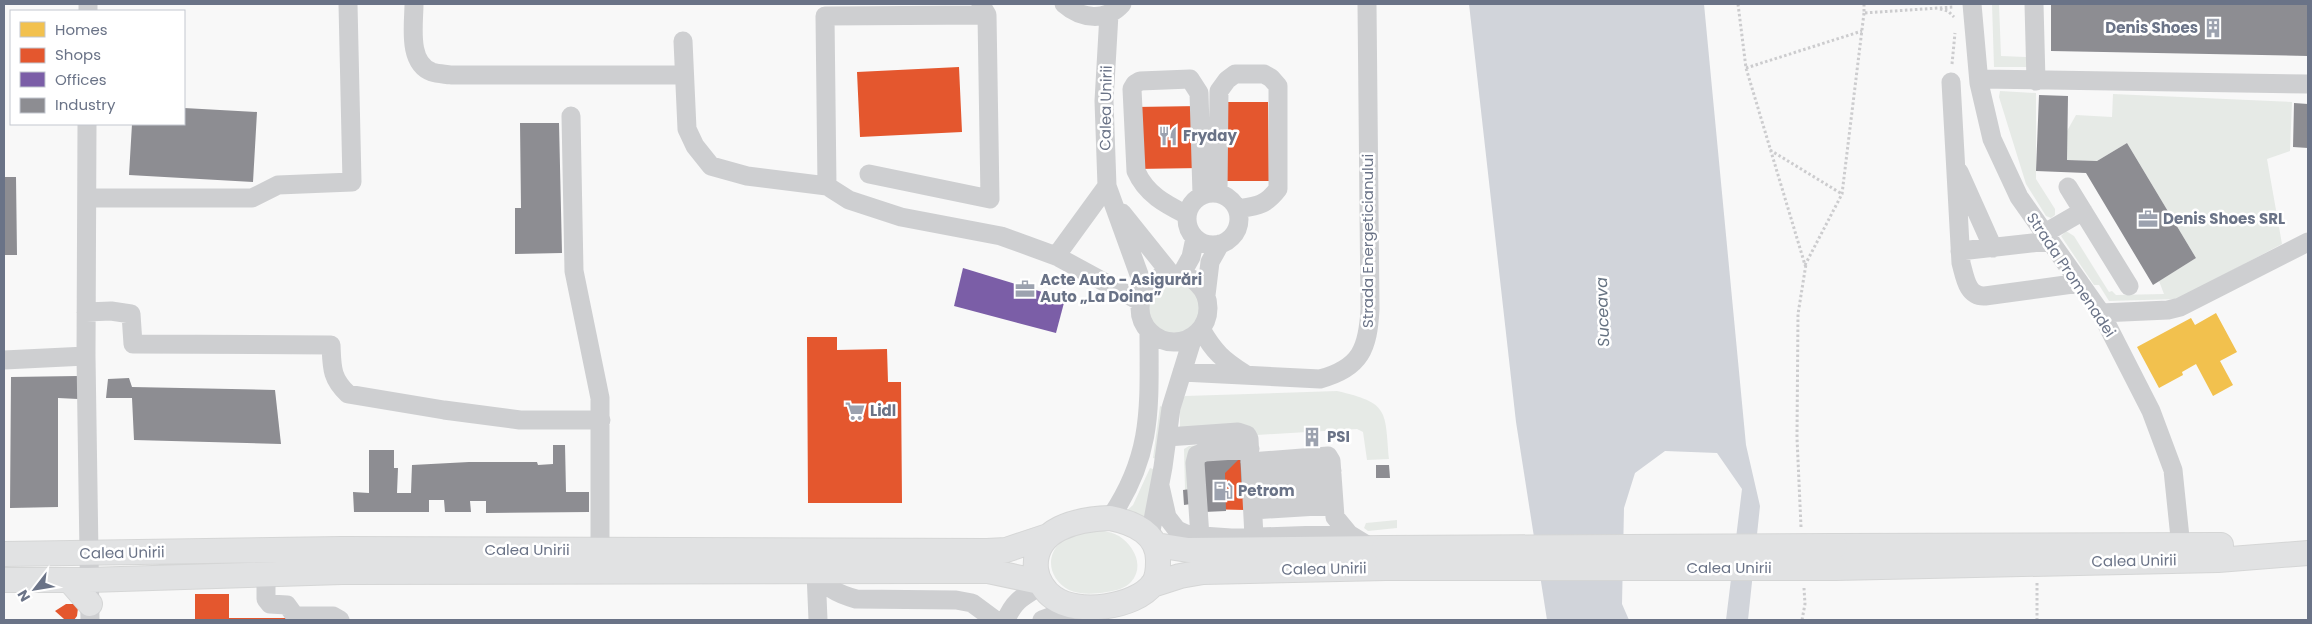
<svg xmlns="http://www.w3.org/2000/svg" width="2312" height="624" viewBox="0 0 2312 624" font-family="Poppins,sans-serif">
	<rect width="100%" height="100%" fill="#f8f8f8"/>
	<path fill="#e6eae6" d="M1992,4H1999L2001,56L2026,57L2027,67H1994Z
		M2000,91L2036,93V179L2055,209V215L2051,218L2046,216L2026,184L1999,97Z
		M2113,94L2292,102L2290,151L2267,159L2282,244L2178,299L2109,301L2099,285H2094L2061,236L2066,231L2074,236L2109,292L2112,291L2116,295L2164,294L2159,281L2196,258L2127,143L2097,161L2067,160V131L2076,115L2112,117Z
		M1142 308a32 32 0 1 1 64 0a32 32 0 1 1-64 0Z
		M1337,391C1389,403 1385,410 1389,459L1367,460L1363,432L1357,429L1257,435L1180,431V402L1185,396Z
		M1160,406L1162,407L1157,459L1153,458Z
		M1209,444L1190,489L1185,490L1184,449L1189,446Z
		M1150,468L1156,470L1146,523L1124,513L1133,505Z
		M1397,520V528L1368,531L1364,528L1366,523Z
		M1097,530C1104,531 1112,532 1119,536C1134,546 1145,566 1131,582C1126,588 1115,591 1107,592C1094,594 1081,595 1069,590C1050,580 1044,557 1061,542C1070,534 1084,533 1097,530Z"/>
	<path fill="#d1d4da" d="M1469,4H1704L1746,445L1760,506L1748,620H1726L1742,489L1717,453L1665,451L1635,473L1624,508L1622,604L1629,620H1547L1516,422Z"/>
	<path fill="#f2c14e" d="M2216,313L2237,352L2220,361L2233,385L2213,396L2196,364L2182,372L2183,375L2159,388L2137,347L2191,318L2195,325Z"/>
	<path fill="#e4572e" d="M959,67L962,132L860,137L857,72Z
		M1224,102H1268L1269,181H1225Z
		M1200,106L1201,168L1136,169L1135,107Z
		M807,337H837V350L887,349L888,382H901L902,503H808Z
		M1243,456L1245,510L1204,509L1201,458Z
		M195,594H229V618H287V620H195Z
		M66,604H75L78,608L77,616L74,620L64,619L55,611Z"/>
	<path fill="#7b5ea7" d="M963,268L1065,299L1056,333L954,306Z"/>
	<path fill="#8d8d92" d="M2051,4H2308V56L2051,51Z
		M2039,95L2068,96L2067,160L2097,161L2127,143L2196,258L2153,285L2086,173L2036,171Z
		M2294,103L2308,104V148L2293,147Z
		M184,108L257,112L253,182L129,175L132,124H184Z
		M520,123H559L562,253L515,254V208H521Z
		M4,177H16L17,255H4Z
		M78,376V399L58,398V507L10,508L11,377Z
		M129,378L132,387L275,390L281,444L134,440L132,398H106L108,379Z
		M1320,433V438L1304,440V435Z
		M1242,443L1272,494L1242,495L1240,458L1225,473L1226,511L1204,512L1201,458Z
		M553,445H565L566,492H589V512L486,513V501H470L471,512H445L444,500H429V512H354L353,492L369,493V450H394V468H398L397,493H411L412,465L469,462H537L538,465L553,464Z
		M1376,465H1389L1390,478H1376Z
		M1190,489L1191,504L1184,505L1183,490Z"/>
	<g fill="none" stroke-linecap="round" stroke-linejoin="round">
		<defs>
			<path id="major" d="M1110,518C1135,523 1159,534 1158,562C1158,570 1158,577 1153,584C1135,608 1077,615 1054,598C1045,592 1037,580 1036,569C1032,528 1079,519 1110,518Z
				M1156,545L1188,550L1384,548
				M1835,546L2221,545
				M4,554L342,549L987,551L1006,550L1048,536
				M1835,568L2218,560L2308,553
				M4,580H89L342,572L937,571H988L1040,582
				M69,580L90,604
				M1152,585L1180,576L1203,572L1386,568"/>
		</defs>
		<use href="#major" stroke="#d5d6d6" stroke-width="26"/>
		<path stroke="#ccccce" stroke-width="3" stroke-dasharray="2.5 2.5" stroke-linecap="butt" d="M1738,4L1746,68L1805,265L1842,194L1864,13
			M1864,4V13L1954,7
			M1940,9L1948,11L1954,17
			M1952,64L1955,33
			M1746,68L1862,31
			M1770,150L1842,194
			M1801,527L1797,438L1798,314L1806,264
			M2037,583V620
			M1802,620L1805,604L1804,588"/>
		<path stroke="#cecfd1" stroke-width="19" d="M414,4C414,24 407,63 432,72C438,74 445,74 451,75H683
			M1064,4C1081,19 1106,22 1122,4
			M1972,4L1979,83L1992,139L2019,197L2101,313L2151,411L2173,470L2182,557
			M2034,4L2036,81
			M88,11V4
			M1109,14L1104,101L1107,186L1145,291
			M683,41L687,129L695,146L711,166L747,176L827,186L849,200L901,217L1001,236L1056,256L1141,302
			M1979,79L2308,84
			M1951,82L1961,263C1965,277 1967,297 1985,296L2080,283
			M571,116L574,271L600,398V550
			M87,124L86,356L90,620
			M1959,172L1993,248
			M869,174L990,199L987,15L981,5
			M827,186L825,16L987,15
			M2068,187L2129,286
			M1218,193L1219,91L1227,80L1235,74H1264L1271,78L1278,86V189C1265,206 1257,206 1237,209
			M1187 219a26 26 0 1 1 52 0a26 26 0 1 1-52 0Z
			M87,198H252L278,185L352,182L348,4
			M1122,213L1171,274
			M1187,215C1165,204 1146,194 1136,171L1132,89L1135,84L1140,81L1190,79L1199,93L1202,195
			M2045,233L2083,211
			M1960,251L2050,241
			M1056,256L1107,186
			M1140 308a34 34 0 1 1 68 0a34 34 0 1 1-68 0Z
			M1181,275L1191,257L1195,238
			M1206,295L1210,262L1220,244
			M86,312L111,311L131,314L133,344L331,345C332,367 331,378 348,394L444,410L520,420H601
			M2101,313L2168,310L2180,307L2308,242
			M1201,329C1214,352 1223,360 1245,374
			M4,360L86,356
			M1182,372L1320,379C1361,368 1368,348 1370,309L1367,4
			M1167,437L1238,432L1247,435L1249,439L1254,537
			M1250,462L1328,456L1331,461L1335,517L1349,534
			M1251,478L1332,471
			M1160,486L1167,517L1177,530L1188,535L1231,538L1349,534L1372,548
			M1252,494L1333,489
			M1253,510L1334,505
			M1110,518C1154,454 1149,405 1149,331
			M1150,536L1163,467L1171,408L1193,337
			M1200,537L1195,463L1197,455L1205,452L1250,449
			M816,572C829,589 835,593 856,599L956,600L972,603L995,620
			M816,572L818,620
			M266,574V599L270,604L287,605L295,616H333L340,620
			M1006,620C1014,600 1024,596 1042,585
			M1042,620L1077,607"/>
		<use href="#major" stroke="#e1e2e3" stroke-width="24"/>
		<defs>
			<path id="major-bridge" d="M1384,548L1835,546
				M1386,568H1835"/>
		</defs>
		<use href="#major-bridge" stroke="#d5d6d6" stroke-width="26" stroke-linecap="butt"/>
		<use href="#major-bridge" stroke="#e1e2e3" stroke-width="24"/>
	</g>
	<defs>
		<symbol id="building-bare" viewBox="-9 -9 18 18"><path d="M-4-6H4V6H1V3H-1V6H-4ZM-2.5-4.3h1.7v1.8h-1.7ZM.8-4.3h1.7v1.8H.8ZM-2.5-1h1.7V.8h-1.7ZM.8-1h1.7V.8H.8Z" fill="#9ca2af" stroke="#fff" stroke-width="2.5" paint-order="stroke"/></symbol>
		<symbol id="restaurant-bare" viewBox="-9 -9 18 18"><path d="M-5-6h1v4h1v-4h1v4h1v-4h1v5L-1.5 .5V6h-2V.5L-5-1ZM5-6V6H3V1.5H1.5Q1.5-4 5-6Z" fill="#9ca2af" stroke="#fff" stroke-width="2.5" paint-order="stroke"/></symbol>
		<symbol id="office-bare" viewBox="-9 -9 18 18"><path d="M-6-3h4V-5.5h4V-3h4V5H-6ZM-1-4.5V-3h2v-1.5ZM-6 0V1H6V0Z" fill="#9ca2af" stroke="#fff" stroke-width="2.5" paint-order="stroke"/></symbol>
		<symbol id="supermarket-bare" viewBox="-9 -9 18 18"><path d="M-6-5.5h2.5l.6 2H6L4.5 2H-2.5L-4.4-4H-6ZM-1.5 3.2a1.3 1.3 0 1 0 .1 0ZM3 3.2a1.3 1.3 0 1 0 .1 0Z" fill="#9ca2af" stroke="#fff" stroke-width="2.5" paint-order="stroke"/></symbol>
		<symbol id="fuel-bare" viewBox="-9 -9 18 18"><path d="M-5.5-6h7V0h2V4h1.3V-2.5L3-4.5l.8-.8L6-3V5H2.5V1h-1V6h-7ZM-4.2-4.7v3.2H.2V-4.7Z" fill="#9ca2af" stroke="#fff" stroke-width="2.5" paint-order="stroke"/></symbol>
	</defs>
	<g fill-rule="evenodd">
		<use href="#building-bare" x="2199" y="14" width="28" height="28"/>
		<use href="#restaurant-bare" x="1154" y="122" width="28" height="28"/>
		<use href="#office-bare" x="2134" y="205" width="28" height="28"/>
		<use href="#office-bare" x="1011" y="275" width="28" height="28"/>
		<use href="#supermarket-bare" x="841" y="397" width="28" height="28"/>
		<use href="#building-bare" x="1298" y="423" width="28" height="28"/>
		<use href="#fuel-bare" x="1209" y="477" width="28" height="28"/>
	</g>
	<g text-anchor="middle" stroke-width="5" stroke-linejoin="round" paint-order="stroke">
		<g font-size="15" font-weight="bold" fill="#6a7387" stroke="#fff" text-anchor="start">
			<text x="2198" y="33" text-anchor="end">Denis Shoes</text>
			<text x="1183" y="141">Fryday</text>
			<text x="2163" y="224">Denis Shoes SRL</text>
			<text x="1040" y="285">Acte Auto - Asigurări<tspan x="1040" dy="17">Auto „La Doina”</tspan></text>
			<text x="870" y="416">Lidl</text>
			<text x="1327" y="442">PSI</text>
			<text x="1238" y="496">Petrom</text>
		</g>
		<g font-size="15" fill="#6a7387" stroke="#fff">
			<text transform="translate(1106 108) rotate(-89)" y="5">Calea Unirii</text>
			<text transform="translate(1368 241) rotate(-90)" y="5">Strada Energeticianului</text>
			<text transform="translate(2071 275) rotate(56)" y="5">Strada Promenadei</text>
			<text x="527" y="555">Calea Unirii</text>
			<text transform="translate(122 553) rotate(-1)" y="5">Calea Unirii</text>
			<text transform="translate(2134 561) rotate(-1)" y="5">Calea Unirii</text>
			<text x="1729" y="573">Calea Unirii</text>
			<text transform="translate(1324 569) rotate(-1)" y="5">Calea Unirii</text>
		</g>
		<g font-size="16" font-style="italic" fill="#667382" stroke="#fff">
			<text transform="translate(1602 312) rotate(-92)" y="6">Suceava</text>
		</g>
	</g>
	<rect width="2312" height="624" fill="none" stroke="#6a7387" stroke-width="10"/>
	<rect x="10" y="10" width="175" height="115" fill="#ffffff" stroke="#c3c7cf"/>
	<rect x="20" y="22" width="25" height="15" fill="#f2c14e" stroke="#c3c7cf"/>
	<text x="55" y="35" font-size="15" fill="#6a7387">Homes</text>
	<rect x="20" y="48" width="25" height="15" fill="#e4572e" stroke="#c3c7cf"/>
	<text x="55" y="60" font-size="15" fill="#6a7387">Shops</text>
	<rect x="20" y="72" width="25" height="15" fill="#7b5ea7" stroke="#c3c7cf"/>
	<text x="55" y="85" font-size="15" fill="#6a7387">Offices</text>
	<rect x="20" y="98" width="25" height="15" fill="#8d8d92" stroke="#c3c7cf"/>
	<text x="55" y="110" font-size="15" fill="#6a7387">Industry</text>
	<g transform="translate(35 589) rotate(239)" stroke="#ffffff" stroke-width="4" paint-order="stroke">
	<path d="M0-4L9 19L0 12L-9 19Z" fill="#6a7387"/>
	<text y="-8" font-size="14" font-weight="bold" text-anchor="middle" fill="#6a7387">N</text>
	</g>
</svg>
